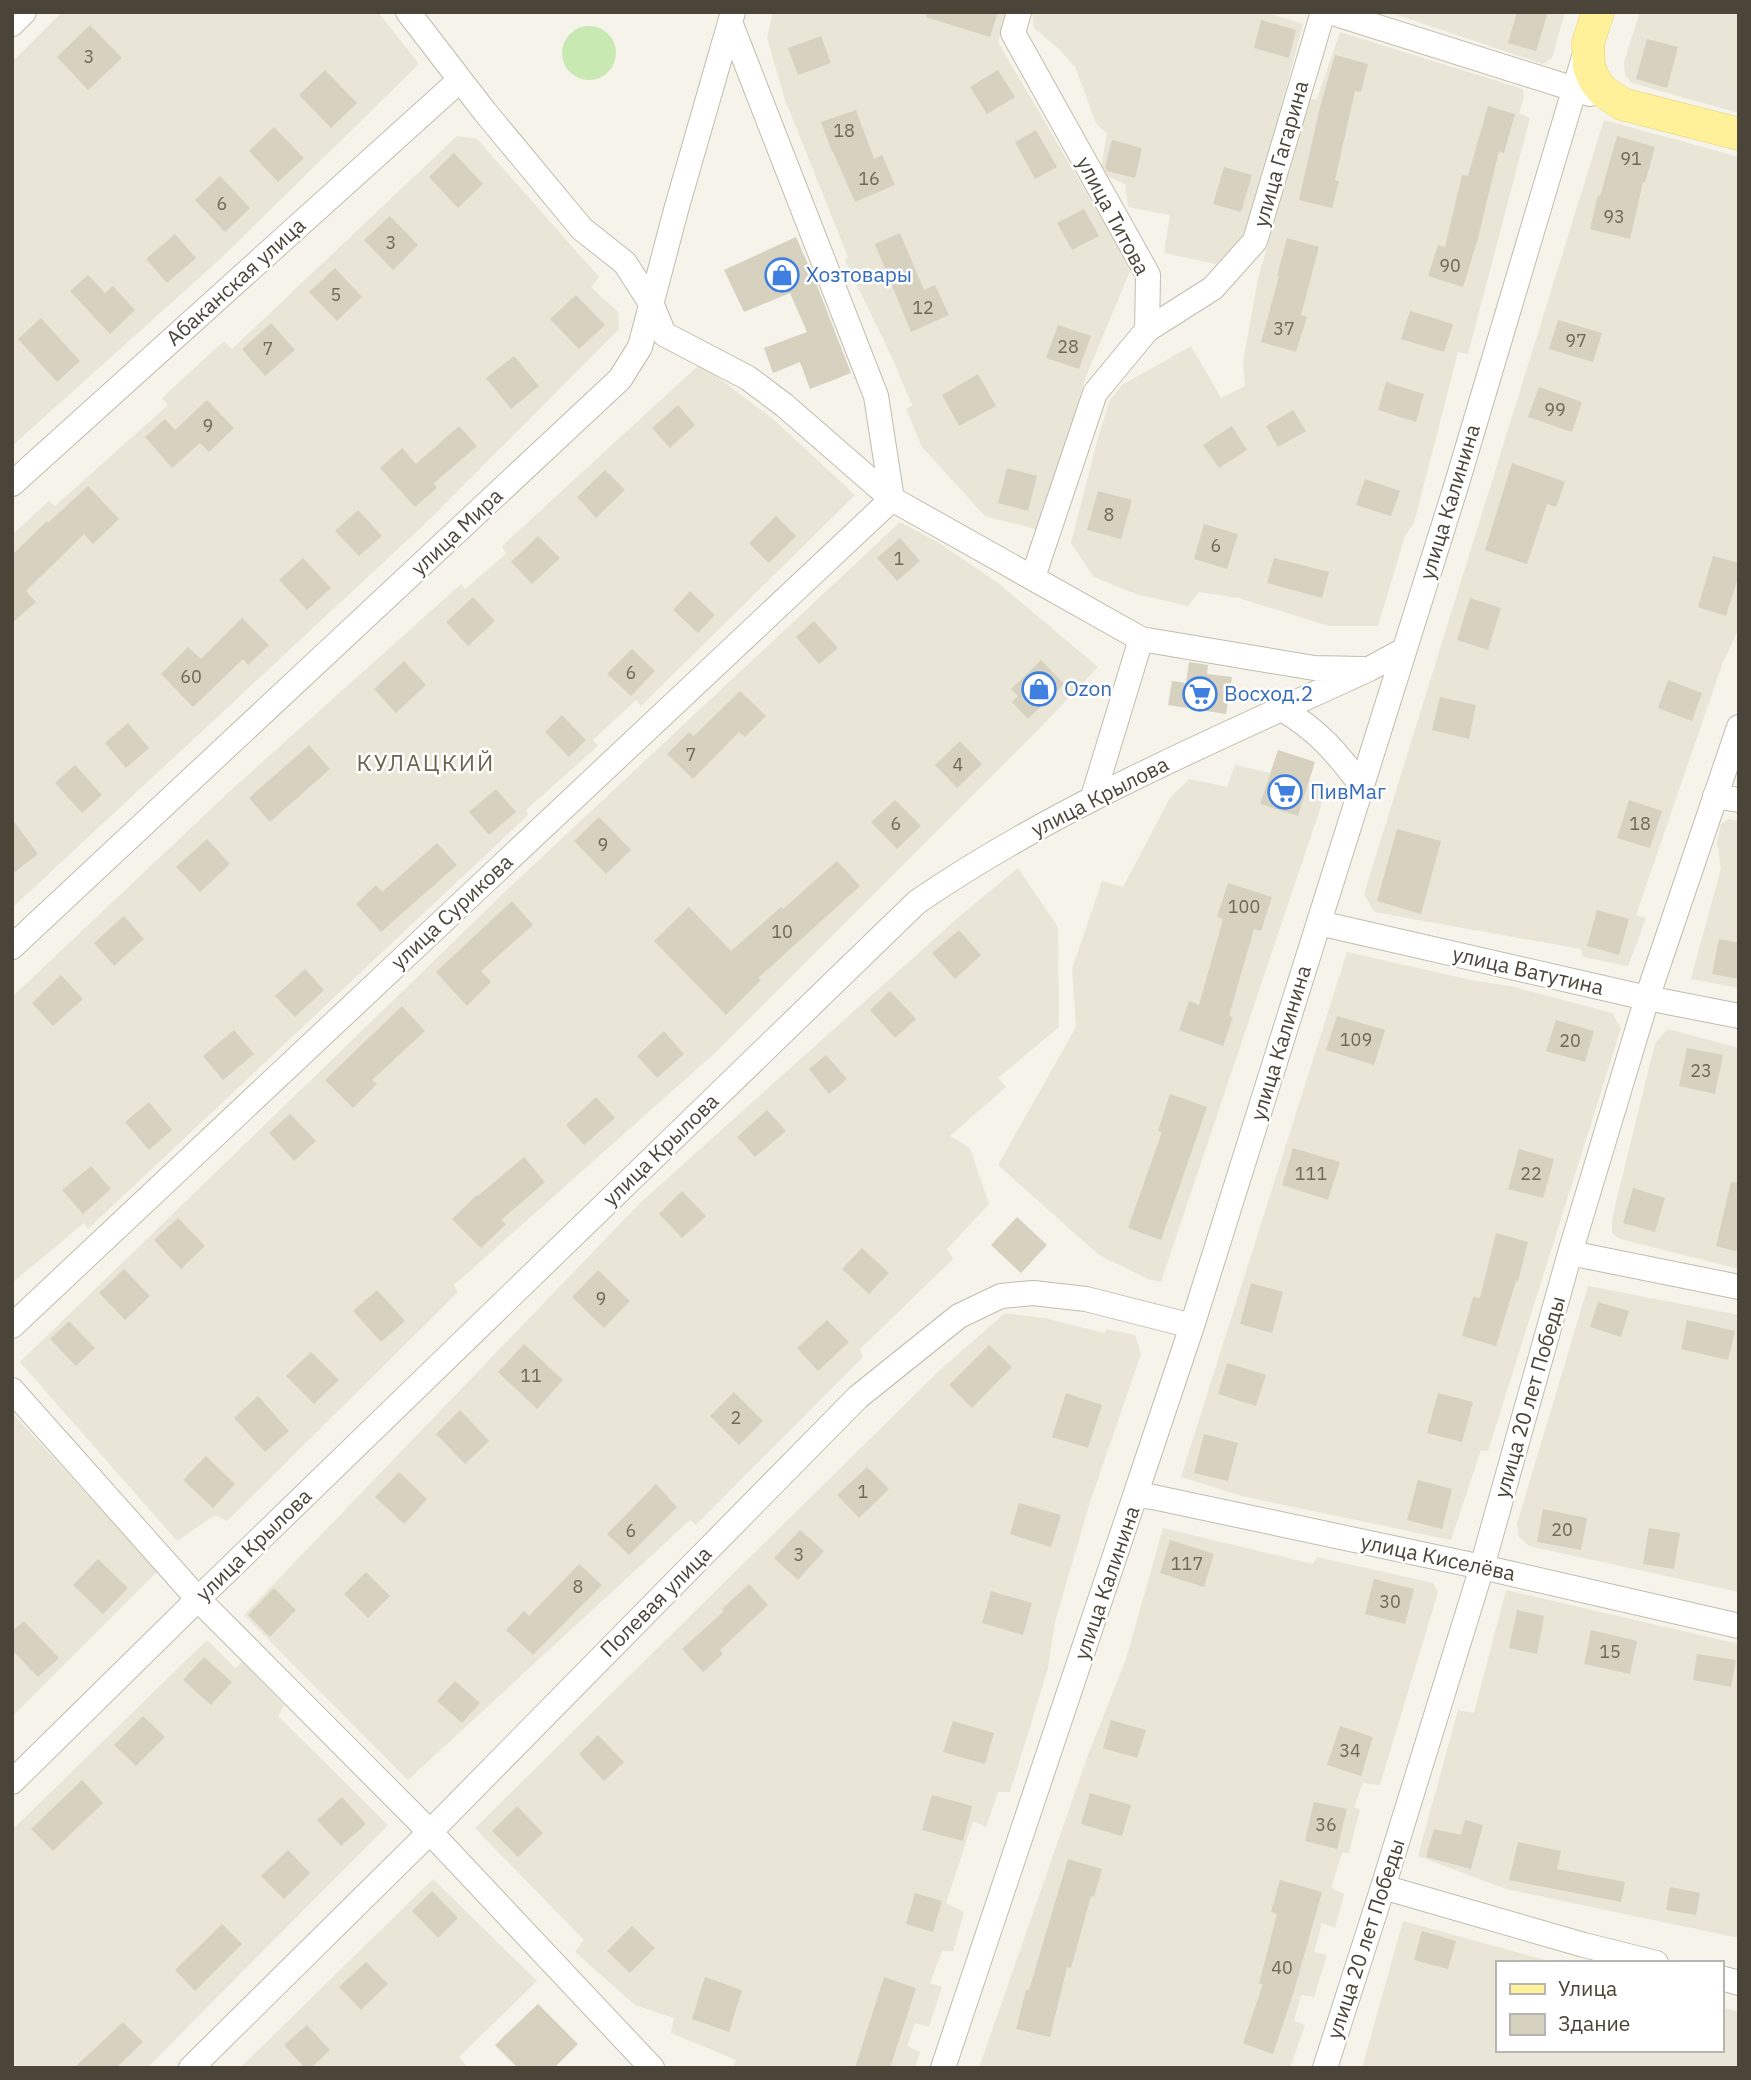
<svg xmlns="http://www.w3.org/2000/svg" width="1751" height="2080" viewBox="0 0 1751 2080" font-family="'IBM Plex Sans',sans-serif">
	<rect width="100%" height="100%" fill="#f5f3ea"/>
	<path fill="#e9e6d8" d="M62,12H378L419,64L219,260L12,446V62Z
		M773,12H1006L998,42L1131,269L1086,376L1039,530L985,516L922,447L906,409L912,405L893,360L845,260L848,257L785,100L767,38Z
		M1032,12H1264L1303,24L1248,232L1216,264L1164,253L1170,215L1128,207L1125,184L1100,173L1107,134L1096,123L1075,67L1058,48L1034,28Z
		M1388,12H1565L1552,58L1543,64Z
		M1640,12H1739V113L1632,83L1625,75L1624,62Z
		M1340,32L1523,89L1524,97L1519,113L1530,118L1468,354L1458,352L1414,523L1405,536L1378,626H1329L1238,598L1199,592L1188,606L1136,594L1094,577L1071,543L1099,434L1110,400L1122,385L1191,346L1221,398L1245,386L1243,362L1258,279L1309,99H1317Z
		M1604,120L1739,157V628L1723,662L1636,915L1646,918L1628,966L1583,957L1581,949L1374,912L1364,894Z
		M457,136L477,139L599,277L591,287L618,312L619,329L428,521L12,908V535L49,501L55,506L168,405L162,398L224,341L232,349Z
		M700,364L773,419L855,495L641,706L636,700L593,740L598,746L526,810L528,815L88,1229L84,1223L12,1283V997L230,791L461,584L465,589L506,554L502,546Z
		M900,522L939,543L998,583L1098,667L1038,730L716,1052L454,1285L458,1292L227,1521L215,1515L177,1541L20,1362L509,888Z
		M1235,765L1270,773L1261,804L1297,816L1310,780L1325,794L1161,1282L1148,1279L1099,1255L998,1165L1076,1027L1072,969L1102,881L1123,887L1170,798L1189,779L1227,787Z
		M1728,819L1739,821V988L1691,979L1721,868L1717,842L1721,824Z
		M1018,868L1058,927L1059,1027L998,1078L1006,1087L950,1136L970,1148L989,1204L947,1249L953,1259L860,1349L863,1357L696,1525L690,1520L408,1780L244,1615L639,1204L961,915Z
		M1347,952L1471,980L1510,986L1612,1013L1621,1028L1488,1451L1481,1450L1451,1540L1242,1496L1181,1477Z
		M1668,1029L1739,1048V1269L1620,1239L1612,1233V1219L1655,1043Z
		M1588,1286L1739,1315V1592L1529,1546L1519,1537L1517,1524Z
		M1005,1313L1045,1318L1104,1333L1107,1329L1135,1335L1141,1354L1090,1502L1055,1622L1048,1668L1010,1792H998L986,1827L973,1821L946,1903L964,1912L953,1951H942L930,1983L942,1987L929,2027L915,2023L907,2046L920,2052L915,2068H733L736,2060L671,2033L674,2018L635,2005L575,1952L584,1940L475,1828L941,1369Z
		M12,1413L158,1571L12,1717Z
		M1163,1528L1313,1564L1317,1557L1433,1583L1438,1592L1380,1785L1363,1783L1354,1807L1360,1809L1349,1853H1342L1331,1888L1344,1894L1335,1928L1322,1923L1314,1952L1327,1955L1314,1997L1301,1995L1294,2021L1305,2025L1290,2068H979L1088,1755L1126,1659Z
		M1506,1590L1739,1644V1938L1506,1889L1418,1856L1458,1710L1474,1713Z
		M207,1640L235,1668L242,1662L284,1705L278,1716L388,1825L147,2068H12V1830Z
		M433,1879L537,1981L459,2057L468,2068H240Z
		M1403,1921L1556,1963H1497V2050H1721V2007L1739,2012V2068H1362Z"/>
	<path fill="#c9e9b3" d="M562 53a27 27 0 1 1 54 0a27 27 0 1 1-54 0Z"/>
	<path fill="#d7d1bf" d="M926,12H998L990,37L926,17Z
		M1517,12H1548L1536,51L1508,43Z
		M1261,20L1296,30L1289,58L1254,48Z
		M90,25L122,58L88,90L57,57Z
		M821,36L831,63L798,75L788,48Z
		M1647,39L1678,47L1667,88L1636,79Z
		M1335,55L1368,64L1361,92L1355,91L1335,180L1339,181L1332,208L1299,200L1320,107Z
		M325,70L357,103L331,128L299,95Z
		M998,70L1015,97L987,114L970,87Z
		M1488,106L1515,114L1504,153L1499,151L1478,238L1463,287L1428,276L1438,245L1445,247L1462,175L1468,176Z
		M856,110L874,159L882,155L895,185L855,202L833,152H832L821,122Z
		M274,127L304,158L278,182L249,151Z
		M1036,130L1057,167L1035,179L1015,142Z
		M1617,136L1655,147L1645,183L1643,182L1630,239L1590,229L1598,195L1600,196Z
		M1112,140L1142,148L1135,178L1107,171L1105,167Z
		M454,153L483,184L458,208L429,177Z
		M1224,167L1252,175L1241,212L1213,204Z
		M220,176L250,208L225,232L195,200Z
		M1084,209L1099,236L1072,250L1057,223Z
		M390,216L418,245L393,270L364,240Z
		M900,233L924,290L935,285L949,315L911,332L875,244Z
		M175,234L196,258L167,283L146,259Z
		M796,237L816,283L851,373L810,389L800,362L773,373L764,348L807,332L790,293L744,312L724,270Z
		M1287,238L1319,247L1301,315L1307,317L1296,352L1261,342L1279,276H1277Z
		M335,268L362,297L337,321L309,292Z
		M88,275L105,293L113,286L135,310L110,334L70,291Z
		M576,295L605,325L579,349L550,319Z
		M1410,311L1453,324L1444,352L1401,339Z
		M41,318L80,361L57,382L18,339Z
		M1558,320L1602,333L1593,362L1549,349Z
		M271,323L295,350L265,376L242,349Z
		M1058,325L1091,336L1079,369L1046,358Z
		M514,356L539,386L511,409L486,378Z
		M978,374L996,406L959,426L942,395Z
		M1386,382L1424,394L1416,422L1378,410Z
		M1539,387L1582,402L1572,432L1528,417Z
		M207,400L234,428L209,452L200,443L172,468L145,437L165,419L175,430Z
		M678,405L695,425L670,448L652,428Z
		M1293,410L1306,431L1278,447L1266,426Z
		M459,426L477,446L434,483L437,488L415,507L380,468L402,448L416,464Z
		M1232,426L1247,450L1219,468L1203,445Z
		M1512,463L1565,482L1556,507L1547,504L1527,564L1485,550Z
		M1007,468L1037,476L1028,511L998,503Z
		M605,470L625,490L596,518L577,497Z
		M1365,479L1400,491L1391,516L1356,505Z
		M88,486L119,519L93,544L84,534L26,591L36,602L12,623V555L47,521L48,523Z
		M1098,491L1132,500L1121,539L1087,530Z
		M358,510L382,536L359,556L335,531Z
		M776,516L796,536L769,563L749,543Z
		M1204,524L1238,534L1227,569L1194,559Z
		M538,536L560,558L532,584L511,562Z
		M900,538L920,561L897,581L877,558Z
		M1713,556L1739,563V574L1726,616L1698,607Z
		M303,558L331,588L307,610L279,580Z
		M1274,558L1329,572L1322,598L1267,583Z
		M690,591L715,615L698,633L673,610Z
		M473,597L495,621L468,646L446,622Z
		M1470,598L1501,608L1488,650L1457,640Z
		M242,618L269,645L248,665L243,659L193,707L161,674L188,647L201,659Z
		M814,621L838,648L819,664L796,637Z
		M632,649L655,671L631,696L607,674Z
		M1041,660L1064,684L1028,719L1012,702L1018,696L1011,689Z
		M404,661L426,685L396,713L374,689Z
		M1189,662L1208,665L1207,674L1232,677L1226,714L1168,705L1172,681L1186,683Z
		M1668,680L1702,693L1692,721L1658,708Z
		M740,691L766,716L745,737L739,732L693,779L667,754L689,732L694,736Z
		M1440,697L1476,705L1469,739L1432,730Z
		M562,715L586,740L569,757L545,732Z
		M128,723L149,748L126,768L105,743Z
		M960,741L982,764L957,788L935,765Z
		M309,745L330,769L270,822L249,798Z
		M1278,750L1315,762L1298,816L1260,804Z
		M75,765L102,795L82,813L55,783Z
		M496,789L516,812L489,835L469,812Z
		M895,800L921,826L897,849L871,822Z
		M1629,800L1662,811L1650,848L1617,838Z
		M599,817L631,850L606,874L574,841Z
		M12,819L38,854L12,874Z
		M1397,829L1441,841L1421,914L1377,901Z
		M207,839L230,864L200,892L176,867Z
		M437,843L457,865L381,932L356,904L376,885L382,892Z
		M837,861L860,886L758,978L761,980L726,1015L654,941L689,907L731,951L781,907L783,909Z
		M1228,883L1272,897L1261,931L1254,929L1229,1016L1233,1017L1223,1046L1179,1030L1189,1001L1199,1005L1223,919L1217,917Z
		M512,901L533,925L481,971L491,982L467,1006L436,972Z
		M1597,910L1629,919L1619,955L1587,946Z
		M124,916L144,939L114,966L94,943Z
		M959,930L981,955L955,979L932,953Z
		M1719,939L1739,943V979L1712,974Z
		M305,969L324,990L295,1017L275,996Z
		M61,975L83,999L53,1026L32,1003Z
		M890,991L916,1019L895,1038L870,1010Z
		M402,1006L425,1031L372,1080L377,1084L353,1108L325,1080Z
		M1337,1016L1385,1030L1374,1065L1326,1050Z
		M1556,1020L1594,1031L1585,1062L1546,1051Z
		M234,1030L254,1054L223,1080L203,1056Z
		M664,1031L684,1054L657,1078L637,1056Z
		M1687,1048L1723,1055L1715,1094L1679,1086Z
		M826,1055L847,1079L829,1094L809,1069Z
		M1170,1094L1207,1107L1161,1240L1128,1228L1162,1132L1158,1131Z
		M596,1097L615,1118L584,1145L566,1125Z
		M149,1102L172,1130L149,1150L125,1122Z
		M767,1110L786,1131L755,1157L737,1137Z
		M290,1114L316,1141L294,1161L269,1133Z
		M1293,1148L1340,1162L1328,1200L1282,1185Z
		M1519,1149L1554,1159L1543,1198L1508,1189Z
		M524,1157L545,1182L501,1220L506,1224L481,1248L452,1219L477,1195L478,1196Z
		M91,1166L111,1189L83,1214L62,1190Z
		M1731,1182L1739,1183V1252L1716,1246Z
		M1633,1188L1665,1198L1655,1232L1623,1223Z
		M682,1191L706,1216L682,1238L659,1214Z
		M1017,1217L1047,1245L1021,1273L991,1245Z
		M178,1218L205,1246L181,1269L154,1240Z
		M1496,1233L1528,1242L1518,1281H1516L1496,1346L1462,1336L1473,1297L1480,1298Z
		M862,1248L889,1273L869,1294L842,1269Z
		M124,1269L150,1296L125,1320L99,1293Z
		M598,1270L630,1301L604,1328L572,1297Z
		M1251,1283L1283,1292L1272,1333L1240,1324Z
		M377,1290L405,1321L381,1342L353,1311Z
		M1598,1302L1629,1311L1621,1337L1590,1327Z
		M827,1320L849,1342L818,1371L797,1348Z
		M1687,1320L1735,1331L1728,1360L1681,1349Z
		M69,1321L95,1348L76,1366L50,1339Z
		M524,1344L563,1380L537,1409L498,1372Z
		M989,1345L1012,1367L972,1408L949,1385Z
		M311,1352L339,1380L314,1404L286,1376Z
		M1227,1363L1266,1375L1256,1406L1218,1394Z
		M734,1392L763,1421L739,1445L710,1416Z
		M1066,1393L1102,1405L1088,1448L1052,1437Z
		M1438,1393L1473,1402L1462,1442L1427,1433Z
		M258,1396L289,1431L265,1452L234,1418Z
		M460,1410L489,1441L465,1464L436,1434Z
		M1204,1434L1238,1443L1228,1481L1194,1473Z
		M206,1456L235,1484L213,1508L183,1480Z
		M867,1467L889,1489L859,1518L837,1495Z
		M399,1472L427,1499L404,1524L375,1497Z
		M1418,1480L1452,1489L1442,1529L1407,1520Z
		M656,1484L677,1507L629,1555L607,1534Z
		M1019,1503L1061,1515L1051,1547L1010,1534Z
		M1543,1509L1587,1518L1581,1550L1537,1542Z
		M1649,1528L1680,1533L1674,1569L1643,1564Z
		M800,1530L824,1551L798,1580L774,1558Z
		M1170,1540L1214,1554L1204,1587L1160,1573Z
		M98,1559L128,1588L103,1614L73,1585Z
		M579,1564L602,1585L533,1655L506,1630L524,1611L529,1616Z
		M366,1572L390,1596L368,1618L344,1594Z
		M1374,1579L1414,1589L1405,1624L1365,1614Z
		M749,1584L768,1605L720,1650L723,1654L703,1672L682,1649L724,1611L722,1609Z
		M274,1588L296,1610L270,1637L248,1615Z
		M991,1591L1032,1603L1023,1635L982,1623Z
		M1517,1610L1544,1616L1537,1654L1509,1648Z
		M24,1621L59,1658L38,1677L12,1650V1631Z
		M1591,1630L1637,1641L1630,1674L1584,1664Z
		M1697,1654L1736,1660L1731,1687L1693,1680Z
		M204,1657L232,1682L211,1705L183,1680Z
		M455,1681L480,1703L462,1723L437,1701Z
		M143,1716L165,1737L136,1766L114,1745Z
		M1111,1720L1146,1730L1137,1758L1103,1748Z
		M953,1721L994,1733L985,1764L943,1752Z
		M1340,1726L1373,1737L1361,1776L1327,1765Z
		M598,1735L624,1762L604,1781L579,1754Z
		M82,1780L103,1803L53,1851L31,1829Z
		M1090,1793L1131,1805L1122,1836L1081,1824Z
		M932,1795L972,1806L963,1841L922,1830Z
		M342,1797L366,1824L341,1846L317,1820Z
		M1314,1802L1347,1809L1337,1849L1305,1841Z
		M517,1806L543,1833L518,1857L492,1831Z
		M1465,1820L1483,1825L1471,1869L1426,1857L1434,1829L1461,1835Z
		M1518,1842L1561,1851L1557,1869L1625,1882L1621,1902L1509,1880Z
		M288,1850L310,1873L284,1899L261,1876Z
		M1068,1859L1102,1869L1094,1897L1091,1896L1071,1968L1067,1967L1050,2037L1016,2029L1026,1990H1029Z
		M1280,1880L1322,1892L1294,1991L1273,2054L1243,2043L1263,1984H1259L1277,1914L1271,1912Z
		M1670,1887L1700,1893L1696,1915L1666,1910Z
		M432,1891L458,1918L438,1938L412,1911Z
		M915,1893L942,1901L933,1932L906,1924Z
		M222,1924L242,1944L195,1991L175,1970Z
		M632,1926L655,1948L630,1973L607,1951Z
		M1422,1931L1456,1941L1448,1969L1414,1960Z
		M366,1962L388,1984L361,2010L339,1987Z
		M705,1977L742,1990L729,2032L692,2019Z
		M884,1977L916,1988L890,2068H855Z
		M538,2004L578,2044L554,2068H518L495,2045Z
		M123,2022L143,2042L116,2068H74Z
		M307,2025L330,2050L311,2068H305L284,2045Z"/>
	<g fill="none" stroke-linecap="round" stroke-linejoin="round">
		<defs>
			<path id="minor" d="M408,12L485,112L582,229L625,263L652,305L664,334L748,378L784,405L892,499L1141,639L1314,668L1362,669
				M1019,12L1013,33L1148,275L1147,330L1095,393L1033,577
				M1330,12L1590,94
				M730,22L876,396L892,499
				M12,24L24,12
				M1147,330L1213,288L1255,241L1323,12
				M12,484L460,80
				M1282,709C1319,731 1336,752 1362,786
				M1715,796L1739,800
				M1093,797L1141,639
				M1319,923L1647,998L1739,1016
				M12,947L620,379L640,347L676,210L733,12
				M1570,1253L1739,1287
				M12,1326L892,499
				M12,1390L198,1599L430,1832L652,2068
				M1137,1495L1153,1497L1482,1567L1739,1626
				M12,1782L198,1599L917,902C1057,806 1215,740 1369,669L1404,650
				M1383,1887L1584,1945L1656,1963
				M1721,1978L1739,1983
				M191,2068L430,1832L858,1397L959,1316L1001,1296L1033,1293L1086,1299L1192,1326
				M943,2068L1192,1326L1457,483L1587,47
				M1325,2068L1383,1887L1482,1567L1570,1253L1647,998L1739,727"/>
			<path id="major" d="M1598,12L1588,43L1589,67L1595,81L1603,91L1622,104L1739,134"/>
		</defs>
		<use href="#minor" stroke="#c1bdac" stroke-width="26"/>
		<use href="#major" stroke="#e6d267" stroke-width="33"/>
		<use href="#minor" stroke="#fff" stroke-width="24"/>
		<use href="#major" stroke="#fff199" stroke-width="32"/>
	</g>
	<defs>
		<symbol id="shop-ring" viewBox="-11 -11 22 22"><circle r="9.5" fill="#fff" stroke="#3f7fe0" stroke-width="1.5"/><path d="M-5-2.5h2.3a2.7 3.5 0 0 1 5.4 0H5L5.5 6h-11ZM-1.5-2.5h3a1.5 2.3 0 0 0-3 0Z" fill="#3f7fe0"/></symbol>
		<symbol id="supermarket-ring" viewBox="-11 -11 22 22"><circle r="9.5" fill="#fff" stroke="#3f7fe0" stroke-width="1.5"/><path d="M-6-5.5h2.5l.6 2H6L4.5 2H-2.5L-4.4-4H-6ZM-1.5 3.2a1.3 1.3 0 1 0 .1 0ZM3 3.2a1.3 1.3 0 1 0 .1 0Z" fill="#3f7fe0"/></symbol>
	</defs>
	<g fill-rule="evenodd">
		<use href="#shop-ring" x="763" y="256" width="38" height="38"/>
		<use href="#shop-ring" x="1020" y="670" width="38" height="38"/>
		<use href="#supermarket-ring" x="1181" y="675" width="38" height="38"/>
		<use href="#supermarket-ring" x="1266" y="773" width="38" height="38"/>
	</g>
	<g text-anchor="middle" stroke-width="5" stroke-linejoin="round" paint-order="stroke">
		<g font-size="18" fill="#6d685a">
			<text x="89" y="63">3</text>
			<text x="844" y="137">18</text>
			<text x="1631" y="165">91</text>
			<text x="869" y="185">16</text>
			<text x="222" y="210">6</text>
			<text x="1614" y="223">93</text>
			<text x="391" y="249">3</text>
			<text x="1450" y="272">90</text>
			<text x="336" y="301">5</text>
			<text x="923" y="314">12</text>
			<text x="1284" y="335">37</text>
			<text x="1576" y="347">97</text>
			<text x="1068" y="353">28</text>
			<text x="268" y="355">7</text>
			<text x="1555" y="416">99</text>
			<text x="208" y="432">9</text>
			<text x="1109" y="521">8</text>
			<text x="1216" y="552">6</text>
			<text x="899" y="565">1</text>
			<text x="631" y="679">6</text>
			<text x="191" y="683">60</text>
			<text x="691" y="761">7</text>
			<text x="958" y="771">4</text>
			<text x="896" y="830">6</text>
			<text x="1640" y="830">18</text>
			<text x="603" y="851">9</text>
			<text x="1244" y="913">100</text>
			<text x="782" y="938">10</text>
			<text x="1356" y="1046">109</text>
			<text x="1570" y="1047">20</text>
			<text x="1701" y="1077">23</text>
			<text x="1311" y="1180">111</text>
			<text x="1531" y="1180">22</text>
			<text x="601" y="1305">9</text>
			<text x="531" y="1382">11</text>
			<text x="736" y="1424">2</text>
			<text x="863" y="1498">1</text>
			<text x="1562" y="1536">20</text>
			<text x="631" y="1537">6</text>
			<text x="799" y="1561">3</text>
			<text x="1187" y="1570">117</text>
			<text x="578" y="1593">8</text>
			<text x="1390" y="1608">30</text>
			<text x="1610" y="1658">15</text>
			<text x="1350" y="1757">34</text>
			<text x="1326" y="1831">36</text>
			<text x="1282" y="1974">40</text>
		</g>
		<g font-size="21" fill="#4a4538" stroke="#fff">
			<text transform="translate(1281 154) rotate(-74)" y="7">улица Гагарина</text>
			<text transform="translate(1113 216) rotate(62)" y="7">улица Титова</text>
			<text transform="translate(236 282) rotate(-42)" y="7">Абаканская улица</text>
			<text transform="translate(1450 502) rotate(-73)" y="7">улица Калинина</text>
			<text transform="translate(457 532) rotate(-43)" y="7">улица Мира</text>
			<text transform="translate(1100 797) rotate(-27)" y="7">улица Крылова</text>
			<text transform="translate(452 912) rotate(-43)" y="7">улица Сурикова</text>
			<text transform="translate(1528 971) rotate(13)" y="7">улица Ватутина</text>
			<text transform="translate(1281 1043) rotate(-73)" y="7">улица Калинина</text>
			<text transform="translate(661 1150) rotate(-44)" y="7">улица Крылова</text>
			<text transform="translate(1530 1397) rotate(-74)" y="7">улица 20 лет Победы</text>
			<text transform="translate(254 1545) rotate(-44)" y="7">улица Крылова</text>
			<text transform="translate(1438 1558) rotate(12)" y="7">улица Киселёва</text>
			<text transform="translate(1107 1583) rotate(-71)" y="7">улица Калинина</text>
			<text transform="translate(656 1602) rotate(-45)" y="7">Полевая улица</text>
			<text transform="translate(1366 1939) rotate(-72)" y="7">улица 20 лет Победы</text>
		</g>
		<g font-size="21" fill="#366cbe" stroke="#fff" text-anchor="start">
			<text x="806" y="282">Хозтовары</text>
			<text x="1064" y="696">Ozon</text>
			<text x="1224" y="701">Восход.2</text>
			<text x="1310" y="799">ПивМаг</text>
		</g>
		<g font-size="23" letter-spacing="2" fill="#6c654f" stroke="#fff">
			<text x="426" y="771">КУЛАЦКИЙ</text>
		</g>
	</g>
	<rect width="1751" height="2080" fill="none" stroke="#4a4538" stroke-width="28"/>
	<rect x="1496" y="1961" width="228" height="91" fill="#ffffff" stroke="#b7b5af" stroke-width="2"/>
	<rect x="1510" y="1984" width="35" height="10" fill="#fff199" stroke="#b7b5af" stroke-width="2"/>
	<text x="1558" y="1996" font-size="21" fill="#4a4538">Улица</text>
	<rect x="1510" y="2014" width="35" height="21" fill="#d7d1bf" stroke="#b7b5af" stroke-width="2"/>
	<text x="1558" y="2031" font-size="21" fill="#4a4538">Здание</text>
</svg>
